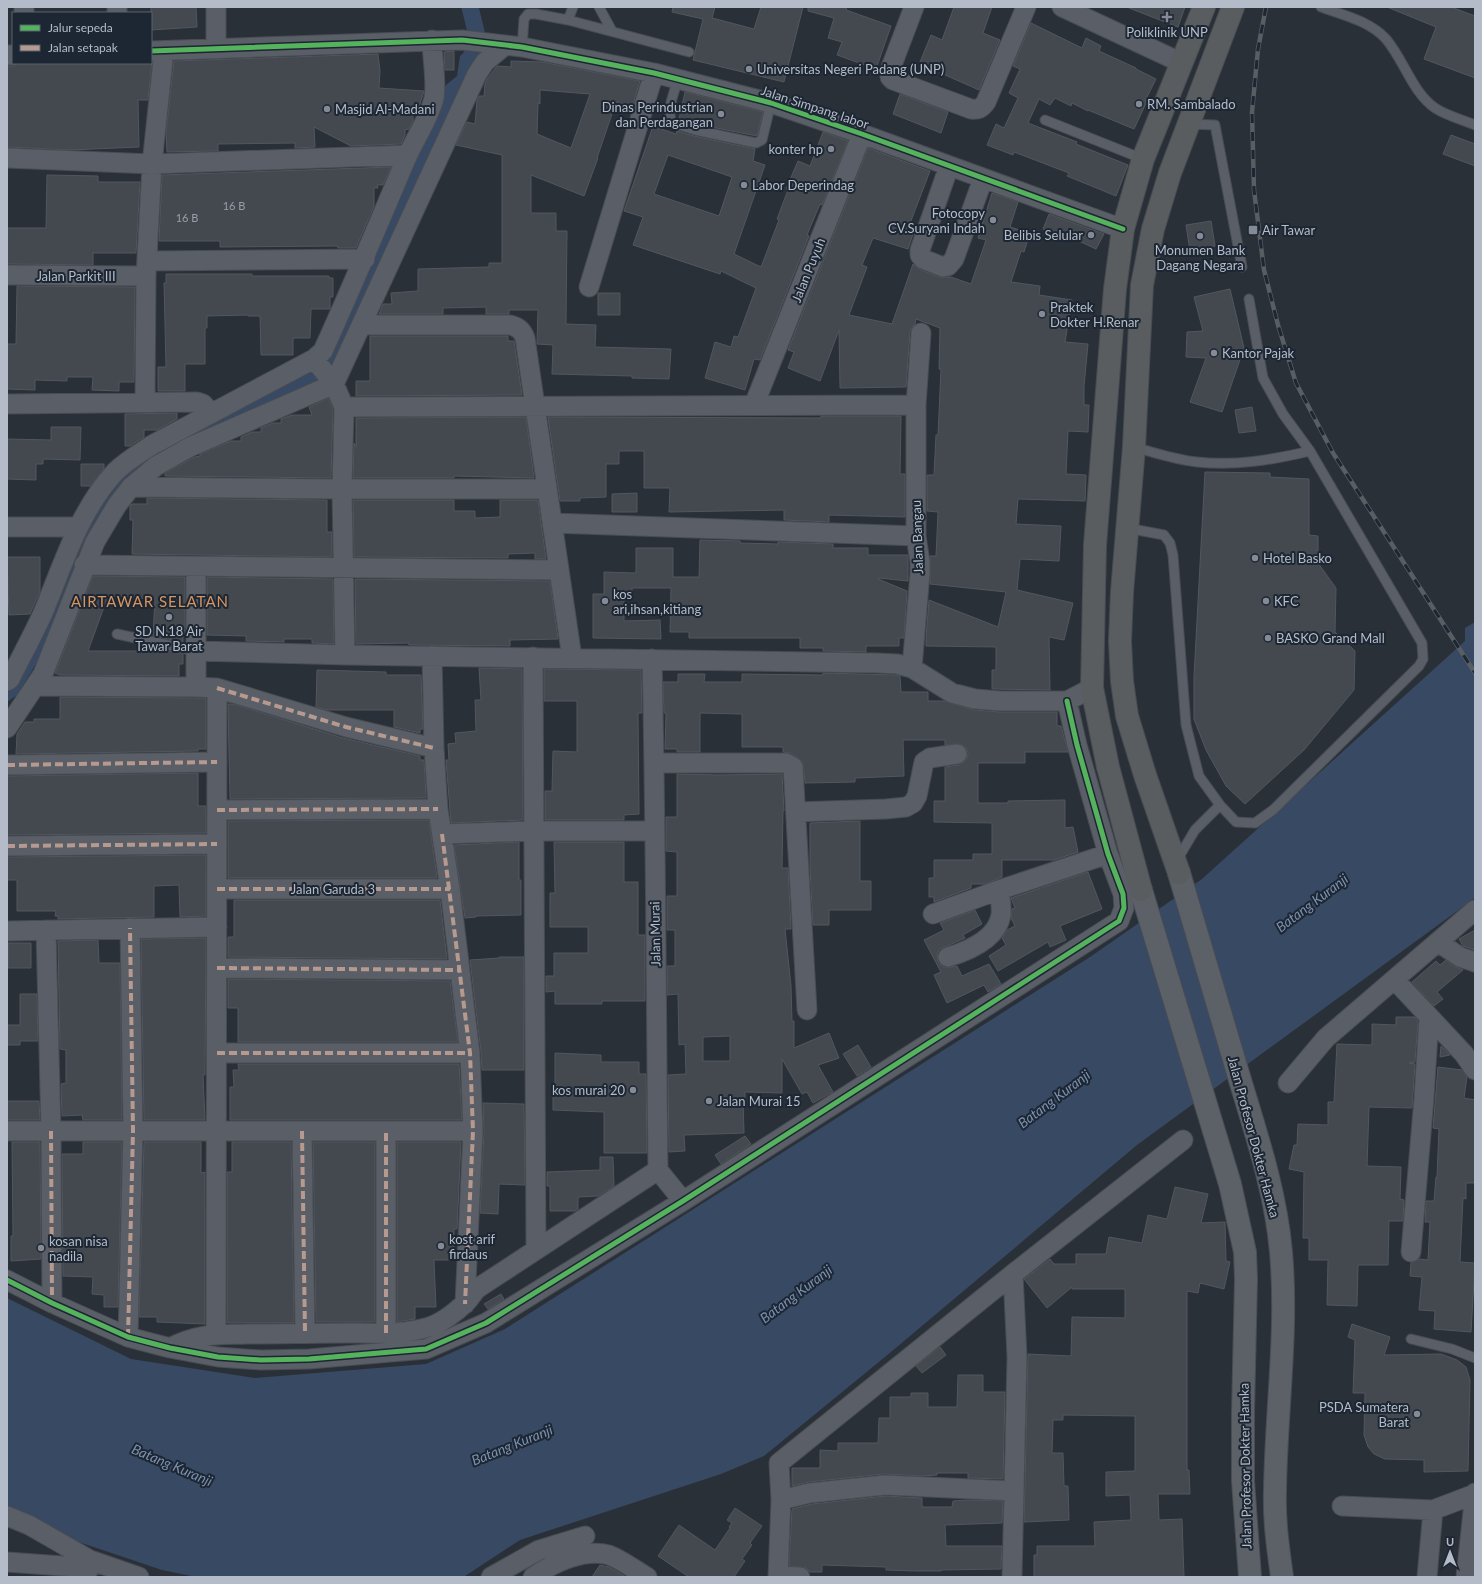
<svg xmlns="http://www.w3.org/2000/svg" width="1482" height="1584" viewBox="0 0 1482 1584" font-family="Lato,sans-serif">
	<rect width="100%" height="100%" fill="#2a3038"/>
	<path fill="#384963" d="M478,40H484L364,313L332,376L144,471L41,656L17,695L7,702V683L85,522L132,462L320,362L446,85L457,76L460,56Z
		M1475,622V898L1137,1145L891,1352L764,1456L721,1474L520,1540L465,1576L196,1577L162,1570L31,1526L7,1515V1298L131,1359L255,1378L426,1364L505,1329L1090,957L1202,879L1465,641V628Z"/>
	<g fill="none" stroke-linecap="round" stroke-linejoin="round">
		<path stroke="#384963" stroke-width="17" d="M470,7L478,40L472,53"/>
	</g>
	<path fill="#444950" stroke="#52575f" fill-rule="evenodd" d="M151,7H196L197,27L151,30Z
		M673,7H715L712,18L754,29L761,7H803L784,82L693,60L703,19L672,12Z
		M808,7H847L846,10L891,26L876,69L837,55L842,42L828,38L834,18L808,11Z
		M954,7H992L983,33L1000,40L979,90L943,74L944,72L920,62L931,35L942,40Z
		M1129,7H1185L1178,27L1129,8Z
		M1387,7H1451L1475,16V78L1424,59L1436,27Z
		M1031,23L1082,48L1086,38L1101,46L1099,51L1136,68V69L1156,79L1145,101H1147L1134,129L1088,110V111L1072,103L1071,106L1055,98L1050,105L1039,99L1028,123L1077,142L1076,144L1128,165L1116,196L1067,176L1069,173L1014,152L1013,155L987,145L996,124L1004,128L1018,98L1009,93L1020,69L1013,66Z
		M454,51V70H445L444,52Z
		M378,54L380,71L379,88L424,91L418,110H413V121L409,129L405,130V135L401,144L351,146L314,127L315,147L295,148V143L218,144V151L167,152L166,132L174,61Z
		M511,61L542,62L640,81L632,108L616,102L597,158H598L584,196L531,175V213H556V231H567L566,324L596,325L595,347L671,349L669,379L632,378V376L552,374L553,345L537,344L538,310H509V314H486V307L443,308V314H379L383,304H392L391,293L418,291V269L489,267V263H502V155L456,145L467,122L475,124L477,100L479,96H484L485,84L487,79L497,66L511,67ZM540,90L590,94L571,148L537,134L538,103L540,104Z
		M151,62H152L148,100H138L139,147L70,150L7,147V66H13L20,63Z
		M685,92L763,112L757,136L696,124L679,119Z
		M900,94L948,112L941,133L893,114Z
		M653,126L676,134L677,131L694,136L755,149L753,161L765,165L734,254L761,267L779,220L777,219L788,190L786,189L798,161L810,166L823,132L848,141L822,205L820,204L807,235L809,236L760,360L754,359L745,390L705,378L715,342L731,347L734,336L738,337L756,288L721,271L720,274L633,245L643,217L624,211ZM668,155L732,177L719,216L654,194Z
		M1451,135L1475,144V166L1443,154Z
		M868,148L930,171L909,226L915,228L908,249L873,238L862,265L867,267L849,315L892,324L913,264L919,269L939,277H951L971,284L986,240L978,238L992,193L1018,202L1010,227L1030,233L1024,252L1021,251L1011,282L1040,286L1039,295L1072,300L1065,342L1088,344L1084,386V405H1089L1088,432L1068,431L1066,474L1086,475L1085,501L1018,499L1016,524L1061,526L1059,561L1020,559L1017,590L1073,603L1064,640L1049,637L1050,690L992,689V670H996V647L926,646V638L929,600L998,627L1006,592L930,584V556H936L938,512L927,511V475H934L936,435H938L941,369H939L940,328L916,319L915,324L912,327L910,332L906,387L840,388L839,330L820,381L788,368L794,352L788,350Z
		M391,167L383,185H377L378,188H374V206L356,248H338L337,246L220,247V241H159L162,175Z
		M47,175L98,176V182H140L136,253H93V265L7,264V228H46Z
		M1049,214L1104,234L1096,249L1081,242L1043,229Z
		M1211,221L1215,246L1190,251L1186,225Z
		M166,274H252V276H329V278H333V297H330V309H311L310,338H293V355H261L260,316H248V315L207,316V328H205V364H185V391H158V367H166L164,283H166Z
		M17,286L135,287L134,382H119V391L92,390L93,377H67V381L35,380V390L7,389V344H16Z
		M1230,289L1244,348L1222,412L1190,402L1206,358L1186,357L1187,332L1203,331L1194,297Z
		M598,293H620V315H598Z
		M370,336H508V341H514L522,395L356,396V381H370Z
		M328,398L333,409L331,478L165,476V473L195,457L200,456V454L231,441H241V437L252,432H261V428L273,423H281V419L292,415H312L309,407Z
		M1252,407L1256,431L1239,433L1235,410Z
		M177,413V419L157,430H144V437L130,446H125V414Z
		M821,416H901L900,474H905V517L829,515V522L784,520V510L669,512L670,488H644V451H619V464H606V497L580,498V501H560L548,417L821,418Z
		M526,417L534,478L454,476V478H353L354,443L356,447V418Z
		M51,427H81L80,460L43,459V464H36V480L7,479V439L51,440Z
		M81,464H104V469L90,486H81Z
		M1205,472L1270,473V477L1309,479V535L1318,536V563L1336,588L1335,632L1355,651L1354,690L1304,750L1245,804L1226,786L1206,750L1194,719V676Z
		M637,493V512H612V494Z
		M147,498L327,500V532H332V557L132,554L133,520H130V506L132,504H147Z
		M353,500H454V511H475V518L500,517V500H538L546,559H535V553L508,554V558L354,557Z
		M700,540L740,541V543L778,544V542L833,544V548H868V555H908V581L879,578L878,579L907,591L904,638H899V646H866V652L823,651V648H800V638H689V632H670L671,588H632V592L624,591V621L660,620L661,639L593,638V594H604V572L636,573V548H673V577H699Z
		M7,557H40V591L30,614L9,615Z
		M93,576L185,577V634H183V642L153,636L155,599L108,596L88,651H152L153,648L183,654V664H179V676L60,675L55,673Z
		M207,577L333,579L334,644L312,643V639H284V642L246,641V636L207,635Z
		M355,579L550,581L558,639L510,640V646L409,645V643L356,644Z
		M479,668L522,669L523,820L451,823L446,760H449L448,744L456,743L455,733L476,731L475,700H481Z
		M544,669L641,670L642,713H638L639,814L624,815V820H545V791H552L553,751L577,752V701H544Z
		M317,670L386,672V675H421L423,729H420V733L394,727V710H327L316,707Z
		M823,673L895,675L900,676L901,692H928V701H944L974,710L1000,712H1057V726H1061L1068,752H1025V763H978V803H1008V801L1065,800V828L1073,827L1078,852L1054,860H1002V877L985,884H971V888L934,902V897H929V878H934V860H973V854H992V823L934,822V801H945V767L959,765L964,762L967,758L968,753L966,748L961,744L945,745V740H903L904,776L855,778V782L805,783L803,762L791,753L783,752V747H742V714L700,713V752H677V749H665L666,713H664L663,682H678V674H705L704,682H742V674L823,675Z
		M60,697L206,698V749H198V751L16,754L17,734L25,722H34V719H60Z
		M228,704H233L343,738L420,756V760H424L426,798L230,799Z
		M198,773V806H206V833L7,835V776Z
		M677,774L718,775L782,774L784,811H783L782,868H788L791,929H785L791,986L792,1021H794V1048L829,1033L839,1058L818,1065L833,1092L827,1095L813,1103L807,1092L802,1094L782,1059V1093L745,1092V1098H743L744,1133L684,1135L685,1151L669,1152L668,1075L686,1074L685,1044L679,1045L678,994L667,995V966H675V930H667V896H677V852L666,851V817H677ZM730,1036V1061H703V1037Z
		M429,820L437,878H228V821Z
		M860,821V881H871V910H829V925H813L810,868V823Z
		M519,842V880H521V915L476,916V917L465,918L454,845Z
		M554,842H624V882H638V935H645V1001H602V1004H555V991L546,992V976H554V953H588V927H550V893H555Z
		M206,855V916L180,917L179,885L154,886V917L58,919V916H55L56,911H17V880H7V857Z
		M1088,872L1102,909L1060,926L1066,940L1050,947L1048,942L998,971L989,956L1006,945L1002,938L1007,930L1015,926L1011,918L1012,909L1015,908L1011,898Z
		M234,900H440L447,959L228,957V937H234Z
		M975,910L982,924L963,935L965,938L940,949L937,954L938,961L941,965L945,968L957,966L962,976L989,964L1001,984L988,992L984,985L947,1003L934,975L941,972L924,940L944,930L940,923Z
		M1475,930V950L1463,946L1459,939Z
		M206,938L205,1075H203L205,1120H144L141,939Z
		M98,940L99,963H120L122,1120H83L82,1115L62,1116L61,1084L66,1083V1050L60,1049L58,941Z
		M8,943H31V968H8Z
		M499,957H524V1070H482L481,1052L470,960L499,958Z
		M1446,960L1454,966L1463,970L1437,992L1443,999L1434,1006L1412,982L1436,961L1440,965Z
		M228,979L450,981L458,1042H238V1008H228Z
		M20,994H37L38,1041H20V1045H7V1025H20Z
		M1396,1017H1415L1418,1021L1415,1062L1409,1063L1415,1064L1412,1108L1369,1107L1367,1166L1401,1167L1400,1199L1404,1200L1403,1221H1389L1388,1265H1358L1357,1306L1327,1305L1328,1260H1309V1238H1303L1304,1172L1289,1169L1294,1145H1297L1298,1124L1328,1125V1102H1334L1337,1044L1372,1045V1024L1396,1025Z
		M858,1045L871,1067L857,1076L843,1054Z
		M1441,1046L1450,1055L1440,1057Z
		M555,1053L601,1055V1062H639V1074H646L647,1153H604V1112L553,1110V1092H555Z
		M238,1064H459L462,1120H230V1087H234L233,1070H239Z
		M1438,1067L1462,1070L1467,1077L1464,1098L1475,1100V1183H1466V1199L1463,1198L1460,1262L1475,1263L1471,1332L1434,1329L1435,1311L1419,1310L1422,1277L1410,1276L1411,1263L1419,1259L1428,1260L1430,1222H1425L1426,1201H1434L1436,1177H1437L1439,1129L1433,1128Z
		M7,1101H39L40,1120H7Z
		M483,1103L524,1104L525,1185L499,1184L498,1214L480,1213L484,1132Z
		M745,1136L751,1144L721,1164L715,1155Z
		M12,1142H40L41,1259L11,1261V1236H13Z
		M83,1142H122L118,1307H104V1295L92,1294L93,1277L63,1276L62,1154H83Z
		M144,1142H201V1173L205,1172V1324L157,1322V1317H139Z
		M232,1142H291L294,1323H227V1172H232Z
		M313,1142H375V1322H316Z
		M397,1142H461L457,1229H454V1260H434L436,1307H415V1319L397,1322Z
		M600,1157H613L614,1186L598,1196L578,1197V1209L575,1211H550V1186H547V1172L600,1170Z
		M1175,1187L1208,1194L1201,1223L1225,1222L1226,1261L1230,1262L1224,1289L1200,1283L1198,1293L1187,1291V1470H1189L1190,1494H1158L1159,1520L1182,1519L1184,1577H1034V1555H1037V1546H1095L1094,1522L1131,1520L1130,1495L1106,1496V1472L1135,1471V1416L1063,1415V1420H1053L1052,1453H1063L1064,1486H1068L1069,1520L1024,1522L1028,1354L1071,1356L1072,1317L1125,1318V1289H1072V1287L1047,1308L1024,1279L1050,1259L1054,1264H1076V1254H1106L1109,1237L1142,1243L1148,1215L1167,1219Z
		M501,1294L504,1299L488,1309L484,1304Z
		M1352,1324L1390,1337L1384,1355L1441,1354L1457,1360L1466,1367L1470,1380L1468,1471L1424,1472V1460L1385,1459L1374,1454L1368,1447L1364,1435L1365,1393H1353L1355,1340L1348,1337Z
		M940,1347L946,1355L922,1373L916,1366Z
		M958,1375H983V1392H1005L1003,1479L968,1478V1473H937V1475L922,1476L884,1474L809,1482L792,1486V1468H820V1450L838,1451V1443H878L879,1418H890V1397H911V1393H928V1407H957Z
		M885,1496L922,1498V1507H952L953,1501L968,1500L1003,1501L1002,1523L945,1525L946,1546H1002L1001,1569L941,1570V1571H917L886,1570V1567L822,1565V1572H810L806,1568L789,1566L792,1509L812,1504Z
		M735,1508L762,1526L750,1543L752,1545L742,1559L745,1561L734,1577H689L658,1556L679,1525L715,1550L730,1528L729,1527L732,1523L727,1520Z
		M600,1565L609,1567L626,1577H592Z"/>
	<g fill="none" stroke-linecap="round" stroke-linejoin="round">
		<defs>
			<path id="lane" d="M599,7L612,31
				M1321,7C1343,15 1370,21 1386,39C1404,60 1412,92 1435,108C1445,115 1463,120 1475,125
				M568,20L689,52
				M522,47L524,19L528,14H536L568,20L573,7
				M678,79C674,94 666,109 672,123L695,130L756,143L762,140L771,103
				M1045,120L1143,159
				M1189,124L1215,125L1242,267
				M1134,447C1155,453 1176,460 1197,462C1236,466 1272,460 1310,451
				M1127,528L1164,535L1170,543L1173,555L1186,725L1199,776L1220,805L1195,830L1177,860
				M117,634L196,651
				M1220,805L1236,822L1255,823L1273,810L1419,666L1423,659L1422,643L1310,451L1283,414L1263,378L1249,299
				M1411,1339L1452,1349L1475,1358"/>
			<path id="street" d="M216,7V49
				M914,7L890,70V77L893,80L971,109C978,110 981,109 986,102L1026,7
				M1062,7L1182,63
				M24,13V7
				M117,13V7
				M151,51L462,40L522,47L654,73L771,103L862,134L1123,229
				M7,55H13
				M7,158L152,164L408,155
				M949,166L920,250V255L923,259L943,267L948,266L954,259L983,179
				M147,261L365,259
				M7,275L146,276
				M589,287L654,73
				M362,325H510C518,327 522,330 525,338L572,658
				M314,359L323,351C352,287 379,223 406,159C414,140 430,117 434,98C437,82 432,57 432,40
				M145,402L146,276L152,164L164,51
				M7,404L197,402L203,404L211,413
				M754,405L862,134
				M344,407L916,405
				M131,487L342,489H547
				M552,523L916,536
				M7,527H78
				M84,565L559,570
				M196,567V651
				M432,656L434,748L438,809L450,889L470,1053L473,1131L465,1304
				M533,657L536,1250
				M652,659C656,829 656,1000 658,1170L683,1201
				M912,668L920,573V562L916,536V405L921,333
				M7,681L10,679C21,657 33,635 43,613C63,565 79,511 115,472C126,461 140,453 152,445L314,359L334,384L344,407L342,489L345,655
				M35,686L196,687L217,688L346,727L434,748
				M196,687V651L345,655L877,663L897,664L912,668L952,693L975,699L1000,701H1067L1092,688
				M7,728L43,674L95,542L117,505L131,487L156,466L190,447L334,384L477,74L485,62L504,46
				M655,763H786L793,767L807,1010
				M7,765L217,762
				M217,810L438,809
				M796,812L886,809L906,807L913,803L917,796L924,762L930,758L957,754
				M442,834L534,831H654
				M7,846L217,844
				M217,889H450
				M933,914L999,890L1108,854
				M46,930L51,1131L52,1303
				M7,931L217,927
				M1438,942L1460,957L1475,962
				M948,957C968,951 997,939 1001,915C1002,907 1000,898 999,890
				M217,968L460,970
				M1395,980L1464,1054L1475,1070
				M217,1053H470
				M1288,1083L1326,1038L1475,910
				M7,1131H473
				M302,1131L305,1333
				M1411,1252L1424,1098L1429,1017
				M1013,1274L1017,1357L1014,1491
				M7,1280L52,1303L128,1337L170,1348L218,1357L261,1360L309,1359L426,1349L486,1323L683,1201L1119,921L1124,908L1123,894L1108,854L1077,745L1067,701
				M386,1333V1131
				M216,1335L217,688
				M128,1337L133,1131L130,928
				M170,1348C197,1333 217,1335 247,1334C280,1334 314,1333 347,1333C374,1333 403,1335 429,1327C441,1323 455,1313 464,1304C470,1300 472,1293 478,1288L658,1170
				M781,1500L810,1493L885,1485L1014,1491L1012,1577
				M1342,1506L1433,1510L1427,1577
				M1433,1510L1475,1494
				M7,1516L29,1525L90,1560L139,1577
				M7,1562L90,1568
				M778,1576L800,1577
				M491,1577L539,1550L585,1536
				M533,1577C553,1563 584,1548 609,1555C622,1560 635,1570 647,1577
				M778,1577L781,1500L779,1463L1013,1274L1183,1140
				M1466,1577L1475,1493"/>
			<path id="primary" d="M1179,873C1199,942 1220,1011 1240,1080C1257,1136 1276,1194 1281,1252C1288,1332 1276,1411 1275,1491C1274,1520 1278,1548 1282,1577
				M1141,890L1230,1184L1245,1252L1246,1279L1243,1413V1481L1250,1577"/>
			<path id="highway" d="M1179,873L1145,775L1127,716L1122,681L1120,641L1122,592L1134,447L1142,285L1153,229L1170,173L1233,7
				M1141,890L1108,767L1092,688L1095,545L1115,289L1123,229L1143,159L1204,7"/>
		</defs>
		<use href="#lane" stroke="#484c53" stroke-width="11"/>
		<use href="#street" stroke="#484c53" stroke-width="21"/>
		<use href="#primary" stroke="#484c55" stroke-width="24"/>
		<use href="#highway" stroke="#474c53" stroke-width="24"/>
		<use href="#lane" stroke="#5a5e66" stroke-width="9"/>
		<use href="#street" stroke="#5a5e66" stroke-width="19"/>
		<use href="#primary" stroke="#5c6168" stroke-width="22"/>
		<use href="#highway" stroke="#5a5d60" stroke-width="22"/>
		<defs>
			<path id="rail" d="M1266,7L1258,49L1252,112L1254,190L1264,270L1278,325L1296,383L1333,453L1475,673"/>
		</defs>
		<use href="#rail" stroke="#595d64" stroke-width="4.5"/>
		<use href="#rail" stroke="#1d2633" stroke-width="3" stroke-dasharray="9" stroke-linecap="butt"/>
		<path stroke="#b69a8f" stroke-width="4" stroke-dasharray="8 4" stroke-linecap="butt" d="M217,688L346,727L434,748
			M7,765L217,762
			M217,810L438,809
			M442,834L470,1053L473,1131L465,1304
			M7,846L217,844
			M217,889H450
			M217,968L460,970
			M217,1053H470
			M51,1131L52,1303
			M302,1131L305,1333
			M386,1333V1131
			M128,1337L133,1131L130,928"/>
		<defs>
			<path id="cycleway" d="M151,51L462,40L522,47L654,73L771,103L862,134L1123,229
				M7,1280L52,1303L128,1337L170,1348L218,1357L261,1360L309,1359L426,1349L486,1323L683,1201L1119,921L1124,908L1123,894L1108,854L1077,745L1067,701"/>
		</defs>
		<use href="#cycleway" stroke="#1d2633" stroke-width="8"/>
		<use href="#cycleway" stroke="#56b35d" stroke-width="5"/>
	</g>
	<g fill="#848b96" stroke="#1d2633" stroke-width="1.5">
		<path d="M1165 11h4v4h4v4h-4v4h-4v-4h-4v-4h4z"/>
		<circle cx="749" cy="69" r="4"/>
		<circle cx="1139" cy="104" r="4"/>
		<circle cx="327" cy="109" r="4"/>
		<circle cx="721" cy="114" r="4"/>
		<circle cx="831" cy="149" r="4"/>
		<circle cx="744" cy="185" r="4"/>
		<circle cx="993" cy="220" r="4"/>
		<rect x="1248" y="225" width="10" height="10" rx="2"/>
		<circle cx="1091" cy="235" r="4"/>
		<circle cx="1200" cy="236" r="4"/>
		<circle cx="1042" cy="314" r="4"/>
		<circle cx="1214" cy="353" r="4"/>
		<circle cx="1255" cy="558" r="4"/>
		<circle cx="605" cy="601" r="4"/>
		<circle cx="1266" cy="601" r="4"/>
		<circle cx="169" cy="617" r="4"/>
		<circle cx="1268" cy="638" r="4"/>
		<circle cx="633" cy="1090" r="4"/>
		<circle cx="709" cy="1101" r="4"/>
		<circle cx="441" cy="1246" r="4"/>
		<circle cx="41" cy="1248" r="4"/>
		<circle cx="1417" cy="1414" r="4"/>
	</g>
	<g text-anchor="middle" stroke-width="4" stroke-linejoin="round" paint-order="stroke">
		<g font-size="11" fill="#989fab">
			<text x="234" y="210">16 B</text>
			<text x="187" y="222">16 B</text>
		</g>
		<g font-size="13" fill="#b4bcc9" stroke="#1d2633" text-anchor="start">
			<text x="1167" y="37" text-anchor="middle">Poliklinik UNP</text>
			<text x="757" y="74">Universitas Negeri Padang (UNP)</text>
			<text x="1147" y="109">RM. Sambalado</text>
			<text x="713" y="112" text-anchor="end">Dinas Perindustrian<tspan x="713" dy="15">dan Perdagangan</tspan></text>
			<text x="335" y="114">Masjid Al-Madani</text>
			<text x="823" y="154" text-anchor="end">konter hp</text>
			<text x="752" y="190">Labor Deperindag</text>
			<text x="985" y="218" text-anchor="end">Fotocopy<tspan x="985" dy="15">CV.Suryani Indah</tspan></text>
			<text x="1262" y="235">Air Tawar</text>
			<text x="1083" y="240" text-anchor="end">Belibis Selular</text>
			<text x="1200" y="255" text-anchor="middle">Monumen Bank<tspan x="1200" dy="15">Dagang Negara</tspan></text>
			<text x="1050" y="312">Praktek<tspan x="1050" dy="15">Dokter H.Renar</tspan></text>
			<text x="1222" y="358">Kantor Pajak</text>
			<text x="1263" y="563">Hotel Basko</text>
			<text x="613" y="599">kos<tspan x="613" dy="15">ari,ihsan,kitiang</tspan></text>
			<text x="1274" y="606">KFC</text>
			<text x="169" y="636" text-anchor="middle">SD N.18 Air<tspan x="169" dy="15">Tawar Barat</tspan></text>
			<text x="1276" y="643">BASKO Grand Mall</text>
			<text x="625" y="1095" text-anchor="end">kos murai 20</text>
			<text x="717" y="1106">Jalan Murai 15</text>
			<text x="449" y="1244">kost arif<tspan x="449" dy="15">firdaus</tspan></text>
			<text x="49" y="1246">kosan nisa<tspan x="49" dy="15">nadila</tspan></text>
			<text x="1409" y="1412" text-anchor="end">PSDA Sumatera<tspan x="1409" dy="15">Barat</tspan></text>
		</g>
		<g font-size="13" fill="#b4bcc9" stroke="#1d2633">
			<text transform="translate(815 107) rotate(18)" y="5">Jalan Simpang labor</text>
			<text transform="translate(808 270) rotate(-68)" y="5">Jalan Puyuh</text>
			<text x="76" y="281">Jalan Parkit III</text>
			<text transform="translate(917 537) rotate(-92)" y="5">Jalan Bangau</text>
			<text x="333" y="894">Jalan Garuda 3</text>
			<text transform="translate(655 934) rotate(-91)" y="5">Jalan Murai</text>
			<text transform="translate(1254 1137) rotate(75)" y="5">Jalan Profesor Dokter Hamka</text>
			<text transform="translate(1245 1466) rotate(-91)" y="5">Jalan Profesor Dokter Hamka</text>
		</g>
		<g font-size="14" font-style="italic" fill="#7c92b1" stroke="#1d2633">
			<text transform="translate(1312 903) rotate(-37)" y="5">Batang Kuranji</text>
			<text transform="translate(1054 1099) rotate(-37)" y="5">Batang Kuranji</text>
			<text transform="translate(796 1294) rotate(-37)" y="5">Batang Kuranji</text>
			<text transform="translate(512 1445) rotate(-22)" y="5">Batang Kuranji</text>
			<text transform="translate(172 1465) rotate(23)" y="5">Batang Kuranji</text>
		</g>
		<g font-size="15" letter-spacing="1" fill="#d59563" stroke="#1d2633">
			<text x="150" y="607">AIRTAWAR SELATAN</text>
		</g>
	</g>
	<rect width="1482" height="1584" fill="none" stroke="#b4bcc9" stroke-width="16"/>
	<rect x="12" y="12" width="140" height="52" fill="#1d2633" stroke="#59626f"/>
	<rect x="20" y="25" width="20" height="6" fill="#56b35d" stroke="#59626f"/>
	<text x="48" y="32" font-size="12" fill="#b4bcc9">Jalur sepeda</text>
	<rect x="20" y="45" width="20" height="6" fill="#b69a8f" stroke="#59626f"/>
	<text x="48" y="52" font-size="12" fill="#b4bcc9">Jalan setapak</text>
	<g transform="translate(1450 1552)" stroke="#1d2633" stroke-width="3" paint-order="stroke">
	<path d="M0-3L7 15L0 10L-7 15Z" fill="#b4bcc9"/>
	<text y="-6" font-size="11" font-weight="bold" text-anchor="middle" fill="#b4bcc9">U</text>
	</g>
</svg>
